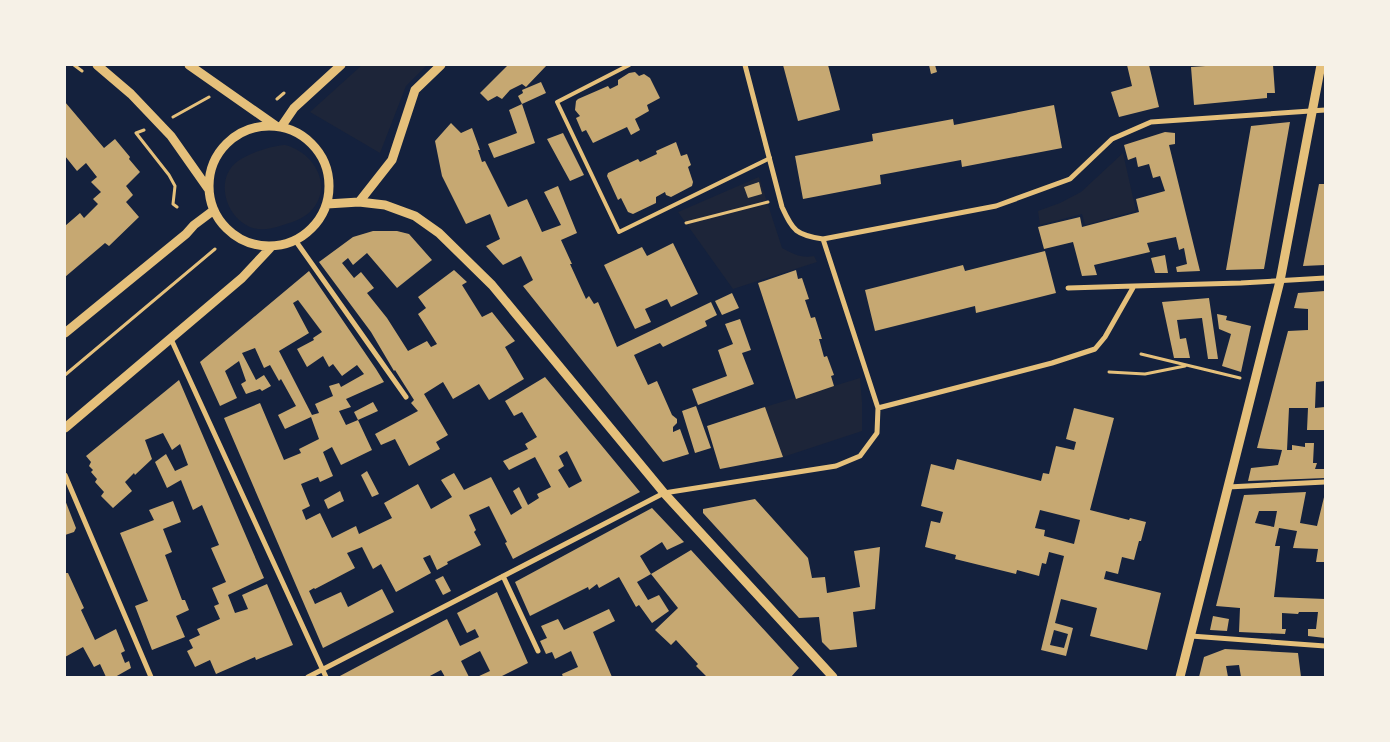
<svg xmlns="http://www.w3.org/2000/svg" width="1390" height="742" viewBox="0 0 1390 742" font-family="Jost,sans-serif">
	<rect width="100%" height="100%" fill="#14213d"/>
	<path fill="#1d2539" d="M362,65H427L406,86L380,153L310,112Z
		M285,145C314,152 335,187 310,212C302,219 293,222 283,225C269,230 255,232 243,223C224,210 216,177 238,161C250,153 270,146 285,145Z
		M1123,153L1136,211L1085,225L1082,214L1040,225L1038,211L1060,203L1081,192Z
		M759,177L782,248C791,253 802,259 814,256L817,262L733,289L678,212Z
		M860,378L862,402V431L783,457L765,407Z"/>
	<path fill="#c6a872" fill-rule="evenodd" d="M508,65H547L526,87L522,84L510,90L502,99L497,96L488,101L480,93Z
		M783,65H828L840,110L798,121Z
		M929,65H935L937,72L931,74Z
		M1127,65H1149L1159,107L1119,117L1111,92L1132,86Z
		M1220,65H1273L1275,93H1267V98L1194,105L1191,67Z
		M635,72L639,76L644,74L650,78L660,98L647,105L649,111L635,119L640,130L631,135L627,127L593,143L586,130L582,132L576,118L580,116L575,110L576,101L578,99L608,86L610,89L618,85V80L629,73Z
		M541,82L546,93L522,104L518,96L523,93L522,90Z
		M65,102L104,148L115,139L130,157L129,159L140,172L126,186L133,195L126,202L139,217L109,246L105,243L65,277V226L80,213L84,218L98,204L93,199L101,192L91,182L97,177L86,163L77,171L65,156Z
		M522,104L535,143L494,158L488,144L517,133L509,110Z
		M1054,105L1062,148L962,167L961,160L880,175L881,184L803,199L795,156L873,141L872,134L953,119L954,125Z
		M1290,122L1264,269L1226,270L1251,126Z
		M451,123L461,133L472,128L480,150H478L482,162L485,161L508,207L527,199L542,232L561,225L544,192L558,186L577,233L561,240L572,264H570L586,299L589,296L594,304L598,302L617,347L711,302L717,315L705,321L707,326L663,347L660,343L634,355L648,385L657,381L672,415L677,419V423L673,427V432L680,429L689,454L663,462L523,286L533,280L521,256L503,265L486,246L500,239L490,214L466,224L442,176L435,141Z
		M1165,132L1175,133V144L1169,145L1200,271L1177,272L1176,267L1187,264L1184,248L1179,250L1176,237L1147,243L1150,252L1094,265L1097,275L1082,276L1073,242L1044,249L1038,227L1080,217L1082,227L1139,212L1136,199L1165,191L1160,176L1153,178L1149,164L1138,167L1136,157L1128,160L1124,145Z
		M563,133L584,175L570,181L547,139Z
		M676,142L681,156L687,154L691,165L688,167L693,182L692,186L671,197L666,195L665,192L656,197V203L633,214L628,212L621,198L618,200L607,176L608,173L638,159L640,162L657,154L656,151Z
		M759,182L762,194L748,198L744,187Z
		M1319,184H1325V265L1303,266Z
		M373,231H397L409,234L432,260L397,288L367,253L353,265L348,258L342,263L354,278L361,272L374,288L367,293L387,318L408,351L427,341L431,347L437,344L418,314L426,308L418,297L454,270L467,282L462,285L482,317L492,312L515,341L505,347L524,379L489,400L479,384L453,399L443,382L424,394L448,435L436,442L440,449L409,466L395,439L381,445L375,434L418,411L411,403L414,400L395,370L394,371L371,332L319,262L353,237Z
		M673,243L698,294L671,307L667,299L645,309L651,322L635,329L604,265L642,247L647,256Z
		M1045,251L1056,293L976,313L975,306L875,331L865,290L963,265L965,271Z
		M1165,255L1168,273H1155L1151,258Z
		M796,270L798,279L802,278L809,299L805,300L811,318L815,317L822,339H819L824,357L827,356L834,375L831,376L834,386L796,399L758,283Z
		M309,271L376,369L384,382L346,399L351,407L339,411L346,425L358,420L354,412L373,402L378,411L358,420L372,450L341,465L332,447L323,452L333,476L320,482L318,477L301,484L310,506L302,510L306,520L320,513L332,538L356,526L359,534L392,518L384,503L418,484L431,509L452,497L441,480L454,473L464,490L491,477L511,515L522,508L513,491L519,487L528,505L539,498L537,494L551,487L535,457L509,470L503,461L528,449L525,444L537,437L522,412L514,416L505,401L545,377L640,492L513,559L505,543L507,542L489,506L469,515L476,530L474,532L481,545L447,562L448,564L437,570L430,555L423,558L431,573L396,592L381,564L373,569L362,547L347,553L355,568L315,589L314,588L309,591L315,604L341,592L348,607L382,589L394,612L323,648L224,418L260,403L284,460L301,453L299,449L319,439L311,417L285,429L278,415L296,406L281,379L279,381L270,365L264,368L255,348L242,353L256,380L264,375L271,386L262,391L260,389L246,394L241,384L246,381L239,361L225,371L237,398L220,406L200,362ZM298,300L322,332L313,338L314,340L297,349L307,367L323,356L329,367L333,364L342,376L357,365L364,374L341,387L339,383L329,386L333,396L315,404L319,413L312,415L279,351L309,333L293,303ZM567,451L582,481L569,488L558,470L564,466L559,456Z
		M1325,291V381L1316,382L1315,408L1325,407V430H1307L1308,408H1289L1287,450H1292V445L1305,447V443H1314L1313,463H1317L1315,469H1325V478L1248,481L1251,468L1278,465L1281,454L1282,450L1257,448L1288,331L1308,330V309L1294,308L1298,293Z
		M732,293L739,308L722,315L715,301Z
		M1209,298L1218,359H1208L1202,318L1177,320L1180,339L1186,338L1190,358H1174L1162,302Z
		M1217,314L1227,316L1226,320L1251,326L1241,372L1222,366L1231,334L1219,329Z
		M740,319L751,350L742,353L754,384L698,405L692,389L727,376L718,350L733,344L725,324Z
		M179,380L264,578L228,595L235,613L248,609L242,595L267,584L293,645L256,660L255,657L216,674L210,660L195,667L187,651L193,648L189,640L200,635L197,629L220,619L214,606L219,604L212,588L226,582L211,548L219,545L202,505L193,510L181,480L167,488L155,462L166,454L175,471L188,465L180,444L172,450L163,433L145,440L152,459L135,475L134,473L125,482L132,491L113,508L101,496L104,492L95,482L97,479L91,472L93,470L89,466L91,462L86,456Z
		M696,406L711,448L695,453L682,411Z
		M765,407L783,457L720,469L707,426Z
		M1074,408L1114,418L1090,510L1129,520L1130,518L1146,522L1141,541H1139L1134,560L1122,557L1118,574L1106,571L1104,579L1161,593L1147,650L1090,636L1097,608L1061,599L1055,623L1073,628L1066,656L1041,650L1064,556L1049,552L1046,564L1042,563L1039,576L1017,570L1016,574L955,559L956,555L925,547L931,521L940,523L943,512L921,506L931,464L954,470L957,459L1041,481L1043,473L1049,474L1056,446L1074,450L1076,442L1066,439ZM1040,510L1080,520L1074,544L1044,536L1045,530L1035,528ZM1054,630L1068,634L1064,648L1050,645Z
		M367,471L379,494L372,497L361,475Z
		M340,491L344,501L328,509L324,500Z
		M1306,492L1300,523L1317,526L1325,493V562H1316L1318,549L1293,548L1297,531L1279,528L1275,546H1280L1274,597L1325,599V638L1308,636V629H1316L1318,612H1299L1298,614L1282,613V629H1286L1285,634L1239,632L1240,608L1216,606L1244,495ZM1259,511H1277L1274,527L1255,523Z
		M755,499L808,558L812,578L825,577L827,593L860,587L854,551L880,547L875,609L853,612L857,647L830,650L822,642L819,617L799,618L703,513V509Z
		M65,500L76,528L74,532L65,535Z
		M173,501L181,522L163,529L172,552L165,555L182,600H185L189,610L176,616L185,637L152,650L135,606L148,601L120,533L154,520L149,510Z
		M652,508L684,542L667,550L662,542L640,556L651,574L637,582L648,600L659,595L669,611L652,623L639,605L636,607L619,577L599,588L597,584L589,590L588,587L530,616L515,582Z
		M691,550L799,668L791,677H707L696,666L698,664L676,640L671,645L655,630L678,608L651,574Z
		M65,573H68L84,608L81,610L95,640L116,629L125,651L121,653L125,663L129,661L131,668L115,677H106L100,664L94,667L83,647L65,657Z
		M443,576L451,591L443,595L435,580Z
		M497,592L528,663L500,677H477L490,671L480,651L461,661L469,677H445L441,670L428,677H338L447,619L460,646L479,637L475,629L467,633L457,613Z
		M609,609L615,621L593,632L612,677H563L562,674L578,667L571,651L555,659L552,652L546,654L540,641L547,638L541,626L558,619L564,630Z
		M1213,616L1229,619L1227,631L1210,630Z
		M1225,649L1298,653L1301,677H1241L1239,665L1226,666L1228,677H1199L1204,657Z"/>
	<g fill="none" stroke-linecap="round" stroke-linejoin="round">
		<path stroke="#e5c07b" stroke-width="3" d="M74,65L82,71
			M277,99L284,93
			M173,117L209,97
			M144,130L136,133L169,175L175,186L173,204L177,207
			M686,223L768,202
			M1141,354L1240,378
			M1109,372L1145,374L1185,366
			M65,375L215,249"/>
		<path stroke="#e5c07b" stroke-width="4" d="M629,65L557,102L619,232L770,158"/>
		<path stroke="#e5c07b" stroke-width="5" d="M745,65L782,207C793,231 796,235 823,239L996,206L1070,179L1112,139L1151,122L1325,110
			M295,240L406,397
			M1068,288L1134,286
			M171,339L326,677
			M878,408L1052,363L1095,349L1105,337L1134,286L1241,283L1325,278
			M65,475L151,677
			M1228,487L1325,482
			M503,576L538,651
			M1191,636L1325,646
			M308,677L664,493L836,466L860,456L877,433L878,408L823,239"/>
		<path stroke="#e5c07b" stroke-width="9" d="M97,65L131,94L171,136L209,190
			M189,65L276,126
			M209 186a60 60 0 1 1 120 0a60 60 0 1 1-120 0Z
			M281,127L294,108L341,65
			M359,202L392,160L415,90L441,65
			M327,204L359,202L385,205L415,216L439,233L492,285L664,493L833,677
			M65,333L186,234L194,225L214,210
			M65,428L242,278L272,246
			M1180,677L1280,281L1321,65"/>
	</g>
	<rect width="1390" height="742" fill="none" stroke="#f6f1e7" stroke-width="132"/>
</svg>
